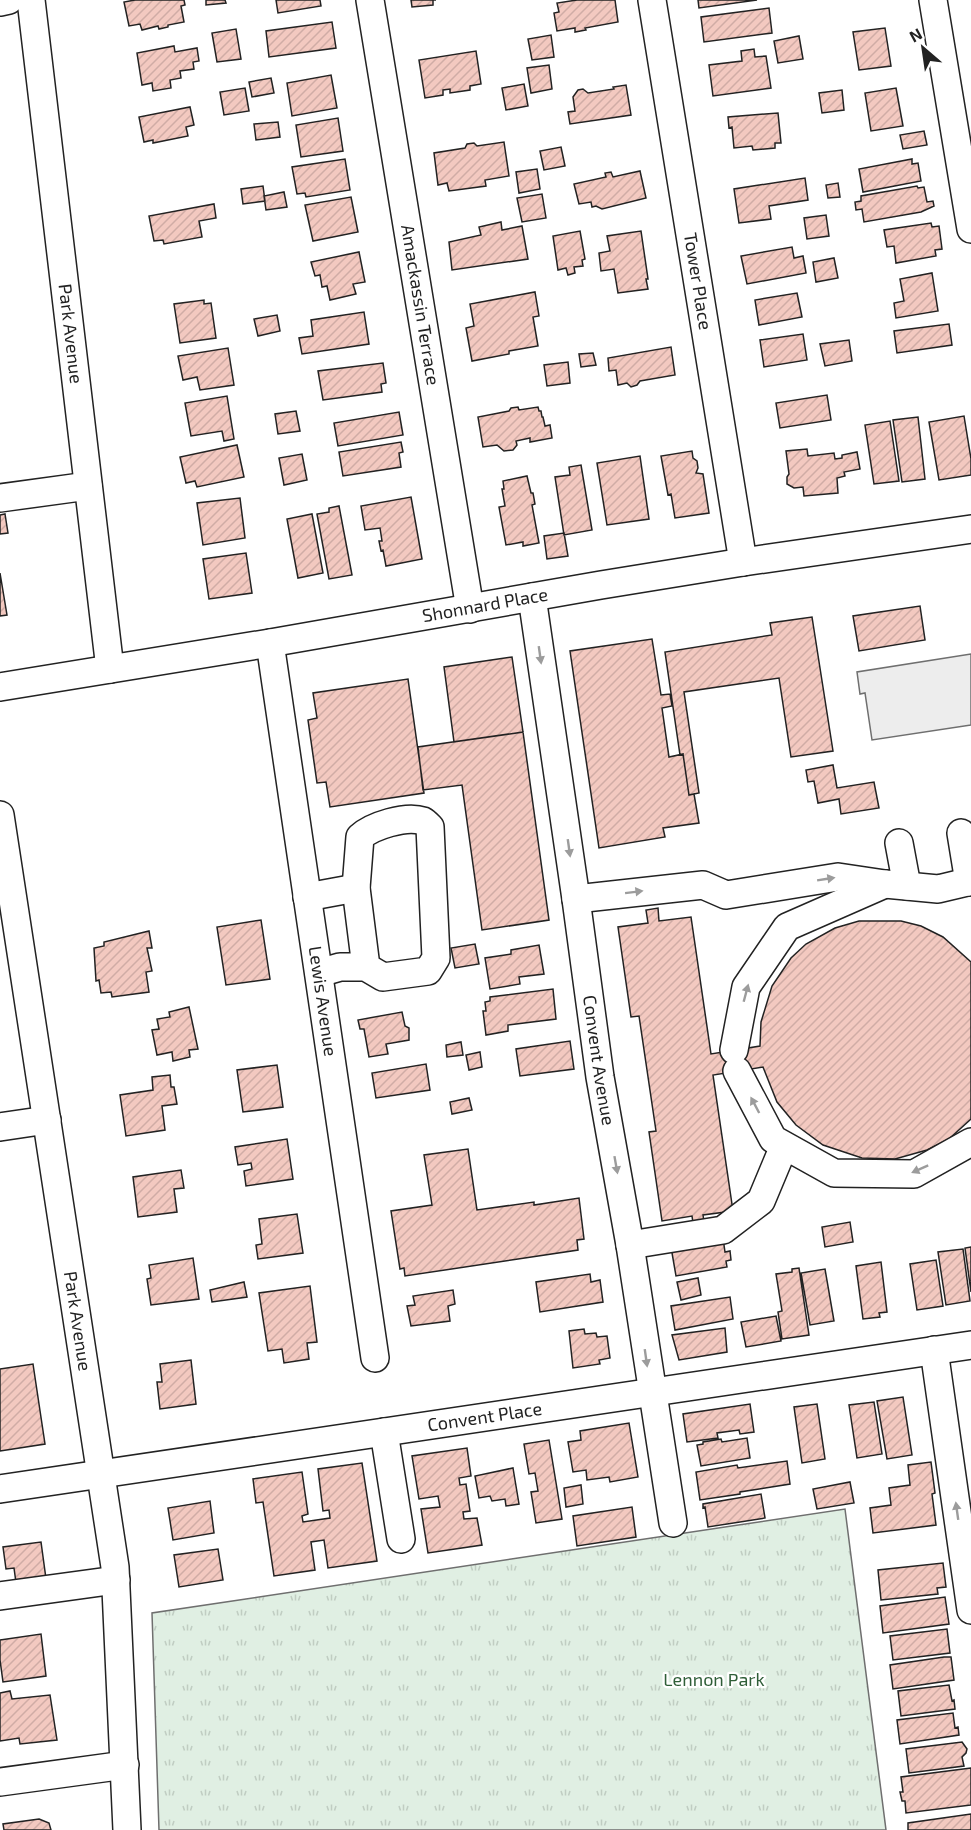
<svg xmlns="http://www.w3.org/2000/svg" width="971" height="1830" viewBox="0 0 971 1830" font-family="'Exo 2',sans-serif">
	<defs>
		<pattern id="park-tufts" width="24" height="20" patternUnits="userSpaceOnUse" patternTransform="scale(1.5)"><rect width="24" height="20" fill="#e0efe3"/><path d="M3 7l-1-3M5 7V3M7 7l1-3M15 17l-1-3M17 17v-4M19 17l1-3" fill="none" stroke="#c0cdc2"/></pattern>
		<pattern id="building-hatch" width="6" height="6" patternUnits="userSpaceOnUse" patternTransform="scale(1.5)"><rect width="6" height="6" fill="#f3c9c0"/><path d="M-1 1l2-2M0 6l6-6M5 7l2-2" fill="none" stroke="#d0aca5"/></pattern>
	</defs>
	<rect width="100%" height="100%" fill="#fff"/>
	<path fill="url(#park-tufts)" stroke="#6f6f6f" stroke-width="1.5" d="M845,1509L886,1830H159L152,1613Z"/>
	<path fill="#ededed" stroke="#6f6f6f" stroke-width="1.5" d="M971,654V725L872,740L865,693L860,694L857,672Z"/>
	<path fill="url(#building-hatch)" stroke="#222" stroke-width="1.5" d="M135,0H184L185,5L181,6L184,22L168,25V27L159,29L158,26L142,30L140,24L129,26L124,2Z
		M206,0H225L226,3L206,5Z
		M276,0H320L321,6L278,13Z
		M411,0H436H433V5L412,7Z
		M577,0H615L618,22L585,28L586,30L575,32V28L557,31L554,13L559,12L557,3Z
		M698,0H757L699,8Z
		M769,8L772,33L704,42L701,17Z
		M332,22L336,48L269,57L266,31Z
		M885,28L891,66L859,70L853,32Z
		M236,29L241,59L217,62L212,33Z
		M551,35L554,57L532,60L528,39Z
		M799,36L803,59L778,63L774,41Z
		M174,46L175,52L197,48L199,61L193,62L194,69L180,71L181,78L170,80L171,88L153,91L152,83L142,85L137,53Z
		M754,49L755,57L766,56L771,88L713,96L709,65L742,61L741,51Z
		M476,51L481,84L470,86V90L450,93V89L443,90V95L425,98L419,60Z
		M549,65L552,89L531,93L527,68Z
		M331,75L337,108L292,116L287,83Z
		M271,78L274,93L252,97L249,82Z
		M524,84L528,106L506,110L502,88Z
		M626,85L631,115L570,124L568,112L575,111L573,97L578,90L583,89L588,93L614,89L613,87Z
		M245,88L249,111L224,115L220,92Z
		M896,88L903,126L871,131L865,93Z
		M842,90L844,110L822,113L819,93Z
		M190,107L194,125L186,127L188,136L153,143V140L144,142L139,117Z
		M778,113L781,143H775V148L753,150L752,146L734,148L732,127L729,128L728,117Z
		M338,118L343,151L301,157L296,125Z
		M278,122L280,137L256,140L254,124Z
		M924,131L927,145L903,149L900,135Z
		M504,142L509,176L485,180L486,186L449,191L447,183L438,185L434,153L465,148L467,144L474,143L477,146Z
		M561,147L565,166L544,170L540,151Z
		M345,159L350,190L306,197L305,193L297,194L292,167Z
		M912,159V164L918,163L921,181L863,192L859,169Z
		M537,169L540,189L519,193L516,172Z
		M640,171L646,198L602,209L596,206L592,207L591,202L579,204L574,184L606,177L605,173L611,172L613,177Z
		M805,178L808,200L769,206L771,219L739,223L734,189Z
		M838,183L840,197L828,198L826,185Z
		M263,186L265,201L243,204L241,189Z
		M917,186L918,188L924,187L927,202L933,201L934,206L921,212L864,222L862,209L856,210L855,202L861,201V196Z
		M284,192L287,207L266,210L264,196Z
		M542,194L546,218L522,222L517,198Z
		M351,197L358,232L313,241L305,205Z
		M214,204L216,218L199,221L202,237L164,244L163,240L154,241L149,216Z
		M826,215L829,236L807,239L804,218Z
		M501,222L502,230L522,226L528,259L452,270L449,242L481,235L479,227Z
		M931,223L932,227L939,226L942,249L935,250L936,256L896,263L894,246L887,247L884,230Z
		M580,231L585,259L582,260L583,266L574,267L575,273L568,275L566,268L558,270L553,236Z
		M641,231L648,279H646L648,289L618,293L614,269L601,271L599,253L610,251L607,236Z
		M792,247L794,258L803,256L806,273L747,284L741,256Z
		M359,252L365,282L353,284L356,294L330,300L327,286L322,287L320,275L315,276L311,262Z
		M834,258L838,278L816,282L813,262Z
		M932,273L938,311L896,318L894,303L904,301L900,279Z
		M535,292L539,316L533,317L538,346L509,351V354L472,361L466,328L474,326L470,304Z
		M797,293L802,317L759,325L755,300Z
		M204,300V304L211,303L216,338L180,343L174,304Z
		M364,312L369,344L302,354L299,338L313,336L311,320Z
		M277,315L280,331L258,336L254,319Z
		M949,324L952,345L897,353L894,331Z
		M803,334L807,360L764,367L760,340Z
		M849,340L852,361L825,366L820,344Z
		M671,347L675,375L640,381L637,385L631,387L627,383L618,385L616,370L609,371L608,358Z
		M228,348L234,385L200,390L197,377L183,380L178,356Z
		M593,353L596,365L581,367L579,354Z
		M568,362L570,383L547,386L544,365Z
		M383,363L386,383L381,384L382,392L323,400L318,371Z
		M827,395L831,420L780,428L776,403Z
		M227,396L234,439L224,441L222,431L191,436L185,403Z
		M518,407L519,410L538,407L539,411H541L542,417H543L545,426L550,425L552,438L530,442V438L516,441L517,445L513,450L504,451L497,445L483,447L478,417L509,411L511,408Z
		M296,411L300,431L278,434L275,414Z
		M399,412L403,435L338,446L334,423Z
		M964,416L971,459V475L939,480L929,422Z
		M918,417L925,479L902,482L893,420Z
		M890,421L899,481L874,484L865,425Z
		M401,442L403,452L399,453L401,467L343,476L339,452Z
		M237,445L244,477L197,487L195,481L186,483L180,457Z
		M807,449L808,456L834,453L835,459L842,458V455L857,452L860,469L844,472L845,476L837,478L838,493L804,496L803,487L794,488L787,484V477L789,474L786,451Z
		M692,451L693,458L697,461L698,468L696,473L703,474L709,513L675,518L671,494L668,495L661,456Z
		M302,454L307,480L284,485L279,458Z
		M640,456L649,519L607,525L597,463Z
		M581,465L592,530L564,535L555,477L570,475L569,467Z
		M527,476L531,493H533L535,504L532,505L539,543L523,546V542L506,545L499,507L505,506L502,489H504L503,481Z
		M411,497L422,559L386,566L383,550L381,551L379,541H382L380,528L365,530L361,506Z
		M240,498L245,538L203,545L197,503Z
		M339,506L352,575L329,579L317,514L329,512V508Z
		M5,514L8,533L0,534V515Z
		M312,514L323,573L298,578L287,519Z
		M564,533L568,556L547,559L544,536Z
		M246,553L252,593L209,599L203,559Z
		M0,573L7,615L0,616Z
		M920,606L925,640L859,651L853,616Z
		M812,617L833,751L791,757L779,678L684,692L699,793L689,795L683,754L680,755L665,652L772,635L770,623Z
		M652,639L661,695L670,694L672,706L662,708L669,757L683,754L689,795L694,794L699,823L663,828L665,837L599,848L570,651Z
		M512,657L523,732L454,742L444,667Z
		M408,679L424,793L330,807L326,782L317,783L308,720L317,718L313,693Z
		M523,732L549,920L482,930L462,785L423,790L418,747Z
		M833,765L837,788L874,782L879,808L841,814L839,799L818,803L814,781L808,782L806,770Z
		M658,908L659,921L691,917L711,1054L760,1046L761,1022L772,986L791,958L806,944L835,928L859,921H901L921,926L943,937L971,962V1119L949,1139L927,1150L895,1159L862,1158L823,1145L796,1125L777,1102L763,1067L713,1075L733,1211L703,1215L705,1229L694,1230L692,1216L662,1221L649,1132L656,1131L639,1016L631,1017L618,927L648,923L646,910Z
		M261,920L270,979L226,985L217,927Z
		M149,931L152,948H147L152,971L146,972L149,992L112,997L111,992L101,993L99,980L96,981L94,948L104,946V942Z
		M475,944L479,964L455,968L451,948Z
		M539,945L544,974L519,977L520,984L490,989L485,958L511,954V950Z
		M553,989L556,1019L508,1025V1031L486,1035L483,1011H486L485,1002L490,1001V997Z
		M189,1007L198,1049L189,1050L190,1057L173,1061L172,1052L157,1055L152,1030L159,1029L157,1019L170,1017L169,1012Z
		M402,1012L405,1026L409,1028V1040L386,1044L388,1054L369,1057L364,1029H360L358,1020Z
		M570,1041L574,1069L520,1076L516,1049Z
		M461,1042L463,1055L447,1057L446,1045Z
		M480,1052L482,1067L469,1070L466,1055Z
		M426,1064L430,1090L376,1098L372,1073Z
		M277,1065L283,1107L243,1112L237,1070Z
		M170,1075L171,1087H174L177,1104L162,1106L165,1130L126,1136L120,1095L153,1090L152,1077Z
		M469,1098L472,1110L452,1114L450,1102Z
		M287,1139L293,1179L246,1186L244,1171L252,1169L251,1163L238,1165L235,1147Z
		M468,1149L477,1210L534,1202V1205L579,1198L584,1239L577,1240L578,1250L405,1276L404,1268L400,1269L391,1211L432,1205L424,1155Z
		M181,1170L184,1188L174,1189L177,1212L138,1217L133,1177Z
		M297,1214L303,1253L258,1259L256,1245L262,1244L259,1219Z
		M850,1222L853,1242L825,1247L822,1227Z
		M723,1238L725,1252L730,1251L731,1260L726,1261L727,1267L676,1276L671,1247Z
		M971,1247V1292L965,1248Z
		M963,1249L970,1301L946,1305L938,1252Z
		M193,1258L199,1299L151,1305L147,1279L151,1278L149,1265Z
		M936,1260L943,1306L917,1310L910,1264Z
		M881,1262L887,1312L879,1313L880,1317L863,1319L856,1266Z
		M799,1268L809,1335L782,1339L778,1312L782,1311L776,1274L792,1272V1269Z
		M825,1269L834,1321L810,1325L801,1273Z
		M590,1274L591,1282L600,1280L603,1302L540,1312L536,1282Z
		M698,1278L701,1295L681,1300L677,1282Z
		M244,1282L247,1297L212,1302L210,1290Z
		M310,1286L317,1342L307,1343L309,1359L284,1363L282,1349L268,1351L259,1293Z
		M453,1290L455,1304L448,1306L450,1321L411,1326L407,1306L415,1305L413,1296Z
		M730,1297L733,1319L675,1330L671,1306Z
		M776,1316L781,1341L746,1347L741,1322Z
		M725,1328L727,1352L679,1360L672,1335Z
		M584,1329L585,1334L596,1333L597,1337L607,1336L610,1358L599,1360L600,1364L573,1368L569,1331Z
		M191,1360L196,1404L160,1409L157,1382H162L160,1364Z
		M33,1364L45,1444L0,1451V1369Z
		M903,1397L912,1455L887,1459L877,1401Z
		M874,1402L882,1454L857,1458L849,1405Z
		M750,1404L754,1432L740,1434L739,1430L717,1433L718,1438L687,1442L683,1414Z
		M817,1404L825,1459L802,1463L794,1407Z
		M629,1423L638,1477L610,1482L609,1477L587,1480L586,1470L573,1472L568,1442L581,1440L580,1431Z
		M747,1438L750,1458L701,1466L697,1445L703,1444V1442L721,1439L722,1442Z
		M549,1440L562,1519L536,1523L531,1492L538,1491L535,1473L529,1474L524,1444Z
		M467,1448L471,1476L459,1478L460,1485L466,1484L470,1511L463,1512L464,1519L477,1518L482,1545L428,1553L421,1509L440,1507L438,1496L419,1499L412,1456Z
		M787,1461L790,1484L740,1492V1494L700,1500L696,1472L737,1465L738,1468Z
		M931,1462L935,1493L932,1494L936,1525L873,1533L870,1508L891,1505L889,1488L910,1485L908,1465Z
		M362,1463L377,1561L328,1568L324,1540L311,1542L315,1570L274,1576L263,1502L256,1503L253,1479L302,1472L308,1514L302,1516L303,1522L330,1518L329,1510L323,1511L318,1469Z
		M513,1468L519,1504L506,1506L505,1499L492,1501L490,1496L479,1498L475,1476Z
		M850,1482L854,1503L817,1509L813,1489Z
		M581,1485L583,1504L566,1507L564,1488Z
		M761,1494L765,1518L708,1527L705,1507L703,1508V1504Z
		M210,1501L214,1533L173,1540L168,1508Z
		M632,1507L636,1537L577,1546L573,1516Z
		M41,1542L47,1586L17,1590L14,1568L6,1569L3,1547Z
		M218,1549L223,1580L179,1587L174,1555Z
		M943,1563L946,1587L937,1588L938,1594L881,1600L878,1570Z
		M945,1597L949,1624L883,1633L880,1606Z
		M947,1629L950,1653L893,1660L890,1636Z
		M41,1634L46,1676L3,1682L0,1660V1640Z
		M944,1657H951L954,1680L893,1689L890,1665Z
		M949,1685L952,1701L954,1700L955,1709L901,1716L898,1691Z
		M10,1691L12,1699L50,1695L57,1740L20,1744L19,1738L0,1741V1693Z
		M953,1713L955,1728L958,1727L959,1735L900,1744L897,1720Z
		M962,1742L967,1749L966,1753L962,1757L964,1766L909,1773L906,1749Z
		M971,1768V1805L906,1813L905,1801H902L900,1792H903L901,1777Z
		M971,1814V1830H908V1823Z
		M39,1819L49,1823L51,1830H4L3,1824Z"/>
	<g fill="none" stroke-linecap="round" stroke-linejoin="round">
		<defs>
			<g id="minor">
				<path id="s1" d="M31,0L110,669"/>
				<path id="s2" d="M370,0L470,609"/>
				<path id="s3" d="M652,0L743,562"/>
				<path d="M933,0L971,229"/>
				<path d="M0,2L9,0"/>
				<path d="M0,498L88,486"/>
				<path id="s4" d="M532,597L576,899L600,1077L630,1245L673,1523"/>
				<path id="s5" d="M270,643L375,1358"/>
				<path id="s6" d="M0,687L270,643L601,585L743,562L971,529"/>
				<path id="s7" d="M0,815L115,1567L127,1830"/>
				<path d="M961,833L969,882"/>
				<path d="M899,843L907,886"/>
				<path d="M307,897L356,888"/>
				<path d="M576,899L703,885L726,895L838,877L885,884L938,889L971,881"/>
				<path d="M319,973L340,967H366L383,977L428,971L436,958L430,827C429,826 425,822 423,821C406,815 372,826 360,837L356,888L366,967"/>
				<path d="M734,1050L746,987L787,927L885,884"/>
				<path d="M737,1071L773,1139L834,1173L914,1174L971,1142"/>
				<path d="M0,1127L47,1120"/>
				<path d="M630,1245L723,1230L761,1201L784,1146"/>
				<path d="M934,1350L971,1610"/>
				<path d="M384,1432L401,1539"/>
				<path id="s8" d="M0,1489L971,1345"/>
				<path d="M0,1596L116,1580"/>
				<path d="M0,1782L125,1765"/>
			</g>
		</defs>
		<use href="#minor" stroke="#222" stroke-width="30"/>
		<use href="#minor" stroke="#fff" stroke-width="27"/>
	</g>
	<defs><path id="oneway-solid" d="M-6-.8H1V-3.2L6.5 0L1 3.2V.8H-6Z" transform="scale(1.5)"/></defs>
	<g fill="#9c9c9c">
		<use href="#oneway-solid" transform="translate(540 655) rotate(82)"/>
		<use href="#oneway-solid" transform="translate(569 848) rotate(82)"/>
		<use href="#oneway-solid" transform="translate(826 879) rotate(-9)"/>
		<use href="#oneway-solid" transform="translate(634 892) rotate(-7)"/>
		<use href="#oneway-solid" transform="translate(746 993) rotate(-75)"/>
		<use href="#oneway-solid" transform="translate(755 1105) rotate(-118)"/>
		<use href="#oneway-solid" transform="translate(616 1165) rotate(80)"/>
		<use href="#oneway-solid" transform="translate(920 1169) rotate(156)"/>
		<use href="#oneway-solid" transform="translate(646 1358) rotate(82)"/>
		<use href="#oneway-solid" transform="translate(957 1511) rotate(-98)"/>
	</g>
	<g text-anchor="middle" stroke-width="4.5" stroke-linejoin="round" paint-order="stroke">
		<g font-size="18" fill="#222" stroke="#fff">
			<text dy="6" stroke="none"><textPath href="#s3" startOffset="285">Tower Place</textPath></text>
			<text dy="6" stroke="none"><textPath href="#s2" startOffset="309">Amackassin Terrace</textPath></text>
			<text dy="6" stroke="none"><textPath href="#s1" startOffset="336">Park Avenue</textPath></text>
			<text dy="6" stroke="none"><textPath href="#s6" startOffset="492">Shonnard Place</textPath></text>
			<text dy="6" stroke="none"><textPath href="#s5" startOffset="362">Lewis Avenue</textPath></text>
			<text dy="6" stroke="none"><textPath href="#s4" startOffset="468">Convent Avenue</textPath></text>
			<text dy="6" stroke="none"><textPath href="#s7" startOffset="512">Park Avenue</textPath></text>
			<text dy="6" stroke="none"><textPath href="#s8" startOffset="490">Convent Place</textPath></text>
		</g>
		<g font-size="18" fill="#2f5e38" stroke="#fff">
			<text x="714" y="1686">Lennon Park</text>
		</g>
	</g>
	<g transform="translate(923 48) rotate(331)" stroke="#ffffff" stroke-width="4.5" paint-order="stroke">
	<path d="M0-4.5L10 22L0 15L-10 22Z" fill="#222222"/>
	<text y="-9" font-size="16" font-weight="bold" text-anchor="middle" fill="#222222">N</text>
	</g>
</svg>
